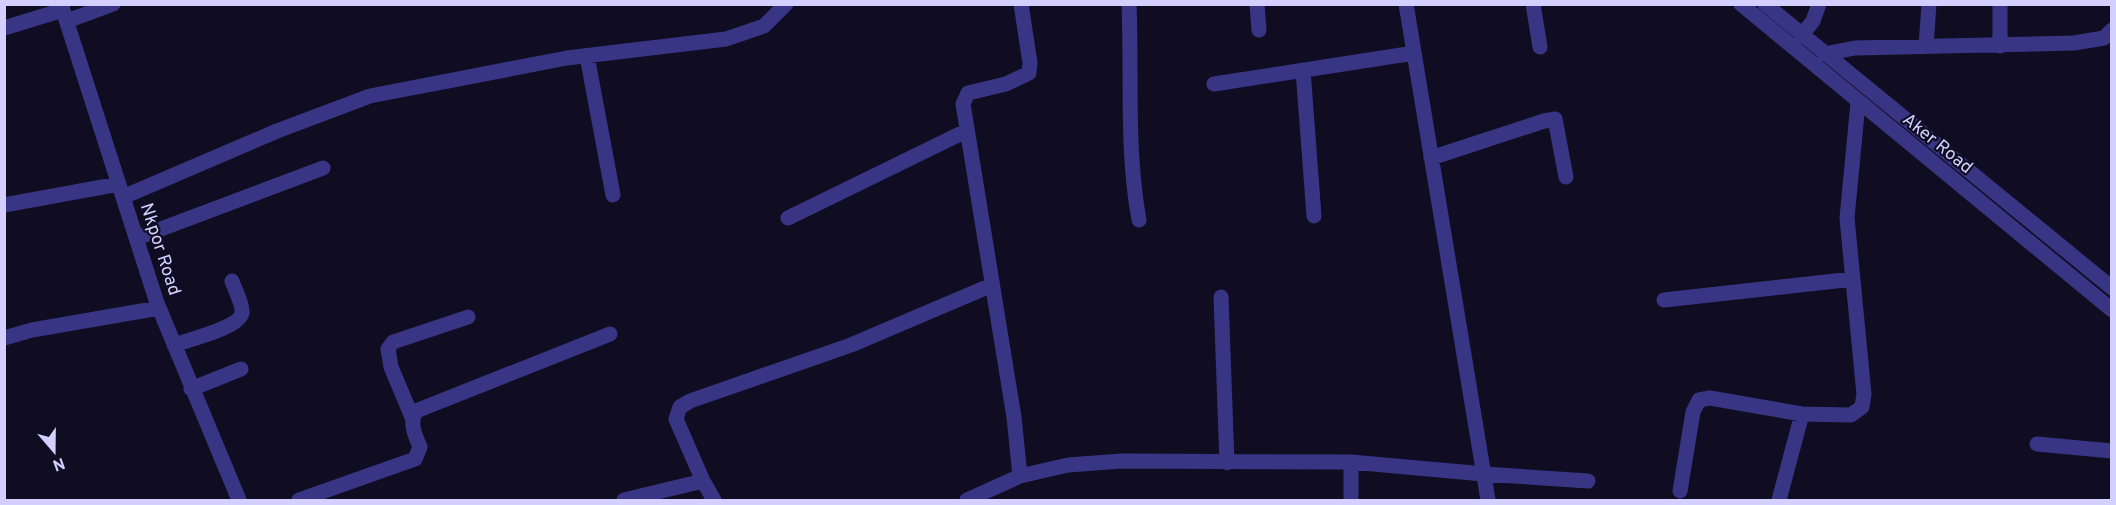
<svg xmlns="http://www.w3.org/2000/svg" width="2116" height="505" viewBox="0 0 2116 505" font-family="Overpass,sans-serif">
	<rect width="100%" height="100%" fill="#100d23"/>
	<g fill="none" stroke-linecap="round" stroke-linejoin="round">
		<path stroke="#383684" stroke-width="15" d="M61,4L157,303L239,500
			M1129,4C1132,77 1126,149 1139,220
			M1257,4L1259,30
			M1406,4L1488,500
			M1533,4L1540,47
			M1741,4L2112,310
			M1765,4L2112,288
			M67,21L113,4
			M4,28L63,10
			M1801,36L1813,21L1819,4
			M1926,46L1929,4
			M2000,46V4
			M1824,54L1855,48L2074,43L2104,38L2112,30
			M587,56L613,195
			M1303,70L1314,216
			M1214,84L1414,53
			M1431,158L1544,121L1555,119L1566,177
			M123,197L277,131L370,96L567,58L726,39L764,26L786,4
			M4,205L119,184
			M788,218L966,131
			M137,238L323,168
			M1221,297L1227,463
			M1664,300L1853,279
			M4,338L32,330L159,308
			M174,345C188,340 239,328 242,313C243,304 235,290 232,281
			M191,389L241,369
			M412,417L391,367L388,349L393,342L468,317
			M2037,444L2112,451
			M1351,462V500
			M1020,476L1014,417L963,104L968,93L1006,84L1029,73L1030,63L1021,4
			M703,481L676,419L680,407L690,401L851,345L992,285
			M1680,491L1693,412L1699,400L1710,398L1802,414L1851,415L1862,407L1864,394L1847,218L1858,103
			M299,500L415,459L420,447C415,435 409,423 416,411L610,334
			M624,500L703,481L714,500
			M967,500L1020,476L1068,465L1122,461L1351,462L1484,474L1588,481
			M1779,500L1802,414"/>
	</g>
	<g text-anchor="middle" stroke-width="4.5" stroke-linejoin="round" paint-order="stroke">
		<g font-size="18" fill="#d4cfff" stroke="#100d23">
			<text transform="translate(1938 143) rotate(39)" y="6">Aker Road</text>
			<text transform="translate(161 249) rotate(72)" y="6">Nkpor Road</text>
		</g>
	</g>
	<rect width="2116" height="505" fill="none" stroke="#d4cfff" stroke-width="12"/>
	<g transform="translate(54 451) rotate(160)" stroke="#100d23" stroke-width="4.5" paint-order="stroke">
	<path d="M0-4.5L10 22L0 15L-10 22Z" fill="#d4cfff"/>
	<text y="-9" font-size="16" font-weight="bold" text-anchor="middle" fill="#d4cfff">N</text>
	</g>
</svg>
